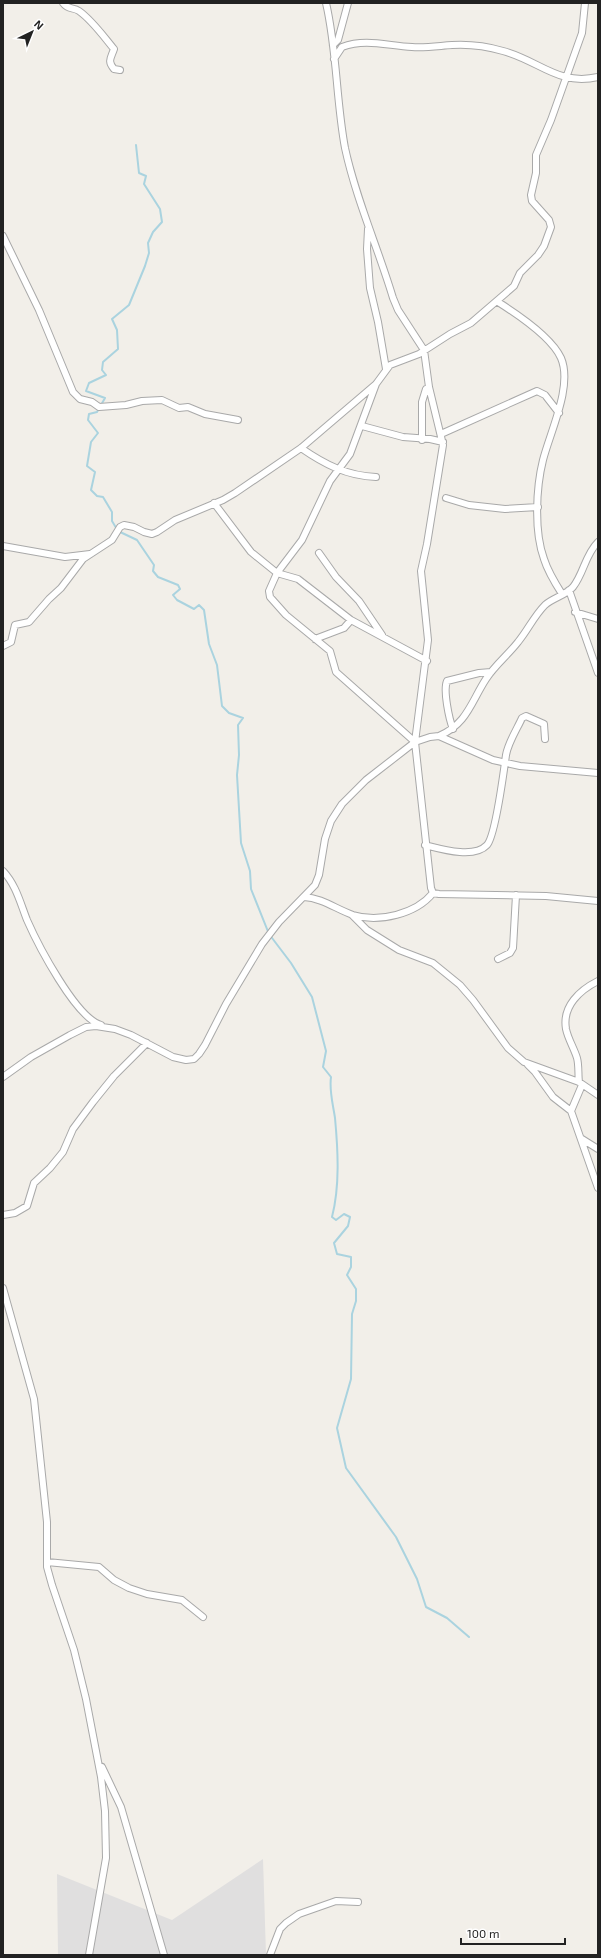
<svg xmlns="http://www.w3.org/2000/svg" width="601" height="1958" viewBox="0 0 601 1958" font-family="'Exo 2',sans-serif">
	<rect width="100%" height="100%" fill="#f2efe9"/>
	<path fill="#e0dfdf" d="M263,1859L266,1955H58L57,1874L172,1920Z"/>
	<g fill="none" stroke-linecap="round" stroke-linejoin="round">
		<path stroke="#aad3df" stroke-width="2" d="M136,145L139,173L146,176L144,184L160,209L162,222L153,232L148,243L149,253L145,266L129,305L112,319L117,330L118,349L103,362L102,370L106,375L89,383L86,391L105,398L97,412L89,414L88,420L98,433L91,442L87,466L95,472L91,490L97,496L103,497L112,512V521L118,531L137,540L154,565L153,571L158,577L178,585L180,589L173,595L177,600L194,609L199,605L204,610L209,644L217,665L222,706L229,713L243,718L238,725L239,755L237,775L241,843L250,871L251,889L269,934L291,963L312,997L326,1051L323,1067L331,1077C329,1091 333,1104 335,1118C338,1150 340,1186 332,1217L336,1220L344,1214L350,1217L348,1226L334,1243L337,1254L351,1257V1267L347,1275L356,1289V1301L352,1314L351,1379L337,1428L346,1468L396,1537L417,1579L426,1607L447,1618L469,1637"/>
		<defs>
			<path id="minor" d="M63,3C68,10 73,7 79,11C92,20 104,37 114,49C111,58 107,61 114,69L120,70
				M326,3C337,50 336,100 345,148C356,199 378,248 393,298L398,310L424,350L429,387L443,445L427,544L421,571L428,640L415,742L431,888L433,893L439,894L546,896L598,901
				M333,45L338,40L348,3
				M334,59L342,47C366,38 388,46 412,47C425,48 438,46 452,45C469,44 486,46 503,51C540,61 558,86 598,77
				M368,229L367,249L370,288L378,322L386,369
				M3,236L39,310L73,392L80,399L92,402L99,407L126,405L142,401L162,400L179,408L188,407L205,414L238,420
				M498,302C517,314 552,338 561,358C573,386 550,432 543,460C536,488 534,532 544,559C548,572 555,583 562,594
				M376,384L350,454L330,481L302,540L277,573L269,591L270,597L286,615L330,651L336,672L415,742
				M362,426L403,437L430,439L443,442
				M441,434L537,391L545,395L559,413
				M422,440V402L426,389
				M301,448C324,464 347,476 376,477
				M446,498L469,505L505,509L538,507
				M214,503L251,552L277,573L298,579L351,620L427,661
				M3,546L65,557L90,554
				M319,553L336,577L359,601L382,635
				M569,590L598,673
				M575,612L598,619
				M315,639L344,628L351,620
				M3,646L11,642L15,625L29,622L49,599L61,588L83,559L112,540L120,527L124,525L134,527L144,532L152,534L157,532L175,520L223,500L235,493L301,448L376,384L390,365L419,354L450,334L471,323L514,286L520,273L538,255L544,246L551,227L549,220L532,201L531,195L536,173V155L551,120L582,33L585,3
				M453,729C449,719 443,690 447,681L479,673L491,672
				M439,736C467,724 471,702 486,679C495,665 508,655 518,642C528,630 534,616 545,605C553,598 566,595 573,587C584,573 585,555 598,542
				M425,845C441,849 474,859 487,845C495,836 504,770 506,755C508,743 517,729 522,718L526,716L544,724L545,739
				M3,871C16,885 20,902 27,920C38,945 76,1018 101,1025
				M304,897C322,898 336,909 353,915C379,923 416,914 433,893
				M352,915L367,930L399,950L433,963L460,985L473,1000L508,1048L524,1062L579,1082L598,1095
				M498,959L510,953L513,948L516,895
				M528,1065L535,1072L553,1097L571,1111
				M3,1077L31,1057L70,1035L86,1027L96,1026L115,1029L131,1035L173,1057L186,1060L194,1059L199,1054L205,1045L226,1004L262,944L279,922L315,885L319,875L325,839L331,821L342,804L366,780L415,742L430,737L439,736L493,760L520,766L598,773
				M579,1082C578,1075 579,1065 577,1058C574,1048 568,1039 566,1029C562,1006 580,990 598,981
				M582,1085L571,1111L598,1188
				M582,1139L598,1149
				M3,1215L15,1213L27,1206L34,1183L50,1168L63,1152L73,1129L93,1102L114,1076L147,1043
				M3,1288L34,1399L47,1522V1567L52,1585L74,1650L86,1699L101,1777L105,1811L106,1858L89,1955
				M47,1562L99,1567L114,1580L129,1588L147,1594L182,1600L203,1617
				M102,1767L121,1807L164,1955
				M270,1955L280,1929L286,1923L299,1914L336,1901L358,1902"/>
		</defs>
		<use href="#minor" stroke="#a9a9a9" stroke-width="8"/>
		<use href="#minor" stroke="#fff" stroke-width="6"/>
	</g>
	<rect width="601" height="1958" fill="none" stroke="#222222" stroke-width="8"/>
	<g transform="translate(32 32) rotate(43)" stroke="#ffffff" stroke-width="3" paint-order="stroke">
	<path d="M0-3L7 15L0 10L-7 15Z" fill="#222222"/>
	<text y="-6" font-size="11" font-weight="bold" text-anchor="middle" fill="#222222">N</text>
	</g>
	<path d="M461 1938v6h104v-6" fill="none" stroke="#222222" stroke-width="2"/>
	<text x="467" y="1938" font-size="12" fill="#222222" stroke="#ffffff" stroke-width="3" paint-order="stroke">100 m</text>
</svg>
